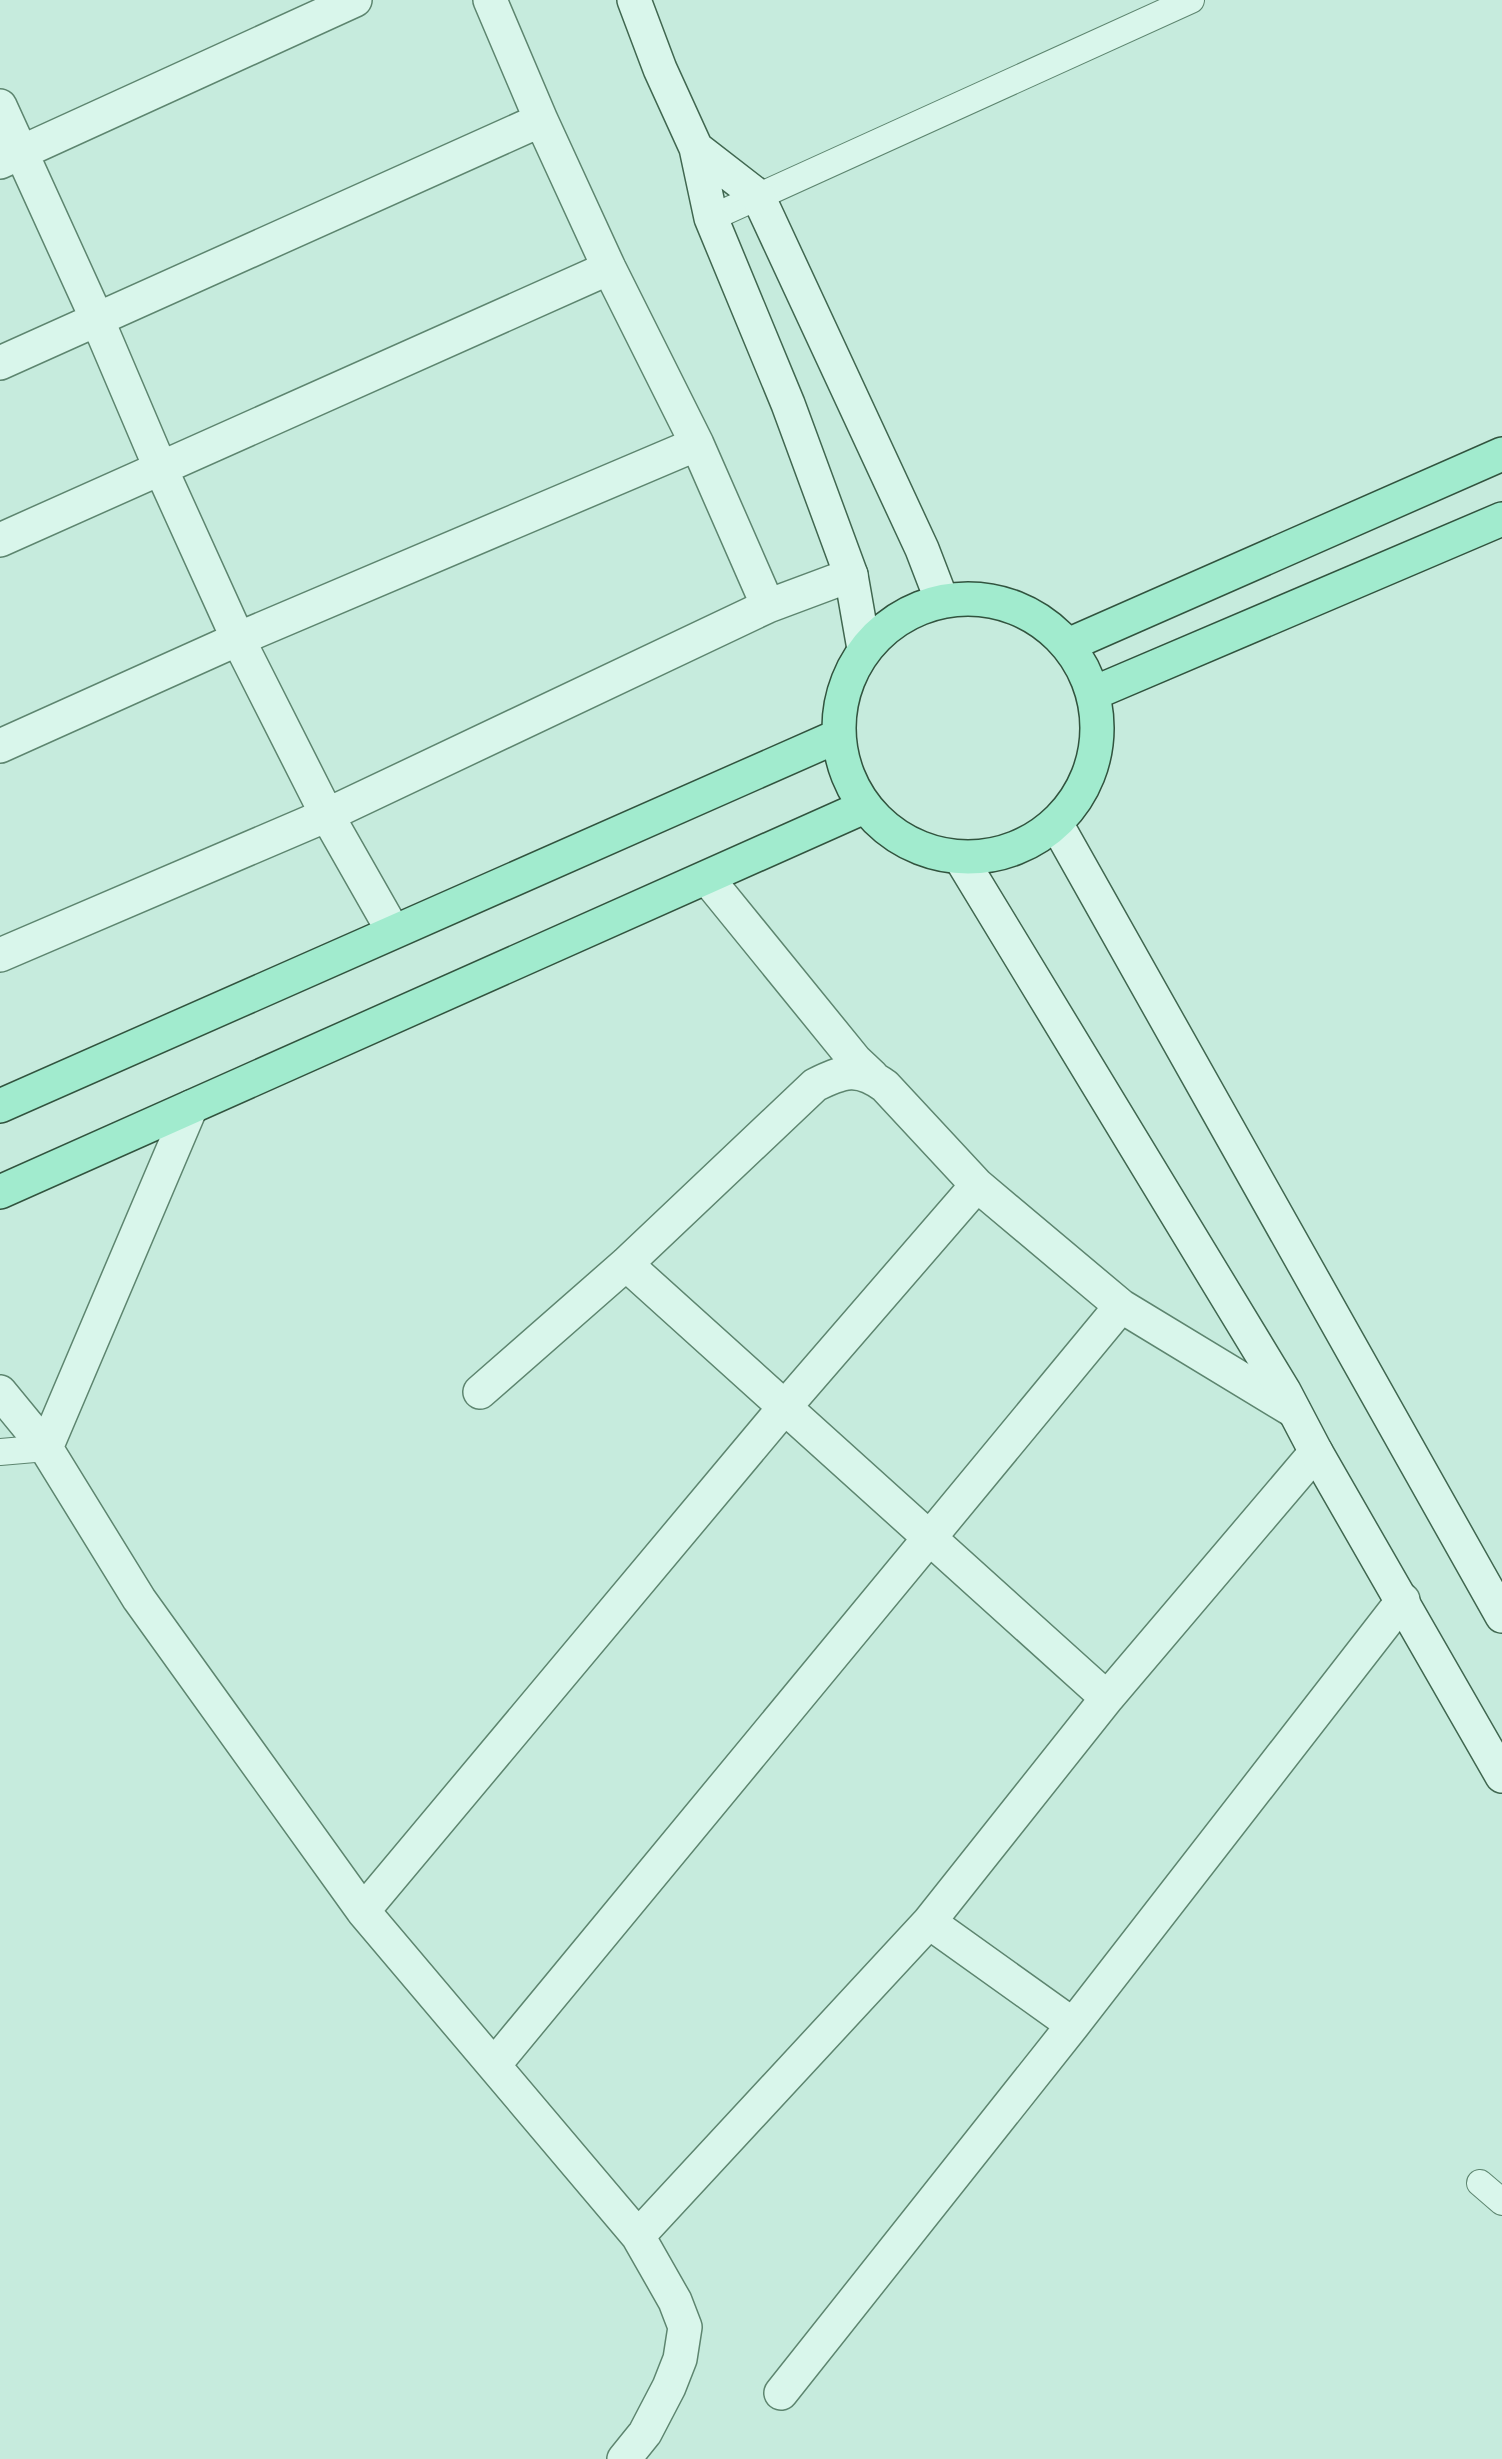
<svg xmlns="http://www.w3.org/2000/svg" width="1502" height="2459" viewBox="0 0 1502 2459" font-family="Literata,serif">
	<rect width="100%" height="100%" fill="#c6ebdd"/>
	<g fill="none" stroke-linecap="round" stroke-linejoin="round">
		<defs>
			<path id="service" d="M711,218L1191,0
				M0,1452L46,1448
				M1480,2183L1502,2202"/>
			<path id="minor" d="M490,0L541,120L609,268L697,444L768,606
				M0,106L97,319L160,467L238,639L327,815L393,931
				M0,162L355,0
				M0,363L541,120
				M0,540L609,268
				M0,746L238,639L697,444
				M707,878L855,1060L872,1076
				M0,955L327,815L768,606L851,575
				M626,1264L1107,1698
				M0,1392L46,1448L139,1599L363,1911L638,2236L675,2301L685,2327L680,2359L669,2387L645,2433L624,2459
				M480,1392L626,1264L815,1085C843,1071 858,1066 885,1086L977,1185L1121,1306L1294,1411
				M46,1448L191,1107
				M363,1911L784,1408L977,1185
				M929,1922L1073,2025
				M494,2065L1121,1306
				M638,2236L929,1922L1107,1698L1316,1452
				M781,2393L1073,2025L1403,1600"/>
			<path id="secondary" d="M634,0L660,69L696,148L711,218L788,404L851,575L864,649
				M696,148L758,196L922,549L942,601
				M1057,825L1502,1616
				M961,859L1284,1391L1316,1452L1502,1776"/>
			<path id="primary" d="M839 728a129 129 0 1 1 258 0a129 129 0 1 1-258 0Z
				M1068,645L1502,454
				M1094,693L1502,519
				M0,1106L838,736
				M0,1192L864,807"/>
		</defs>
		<use href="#service" stroke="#5d856f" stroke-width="28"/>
		<use href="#minor" stroke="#5d856f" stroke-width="36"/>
		<use href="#secondary" stroke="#406750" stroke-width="36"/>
		<use href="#primary" stroke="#31533e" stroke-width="36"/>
		<use href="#service" stroke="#d9f6eb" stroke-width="26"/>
		<use href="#minor" stroke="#d9f6eb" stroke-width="33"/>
		<use href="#secondary" stroke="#d9f6eb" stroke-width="33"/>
		<use href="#primary" stroke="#a1ebce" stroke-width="33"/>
	</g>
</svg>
